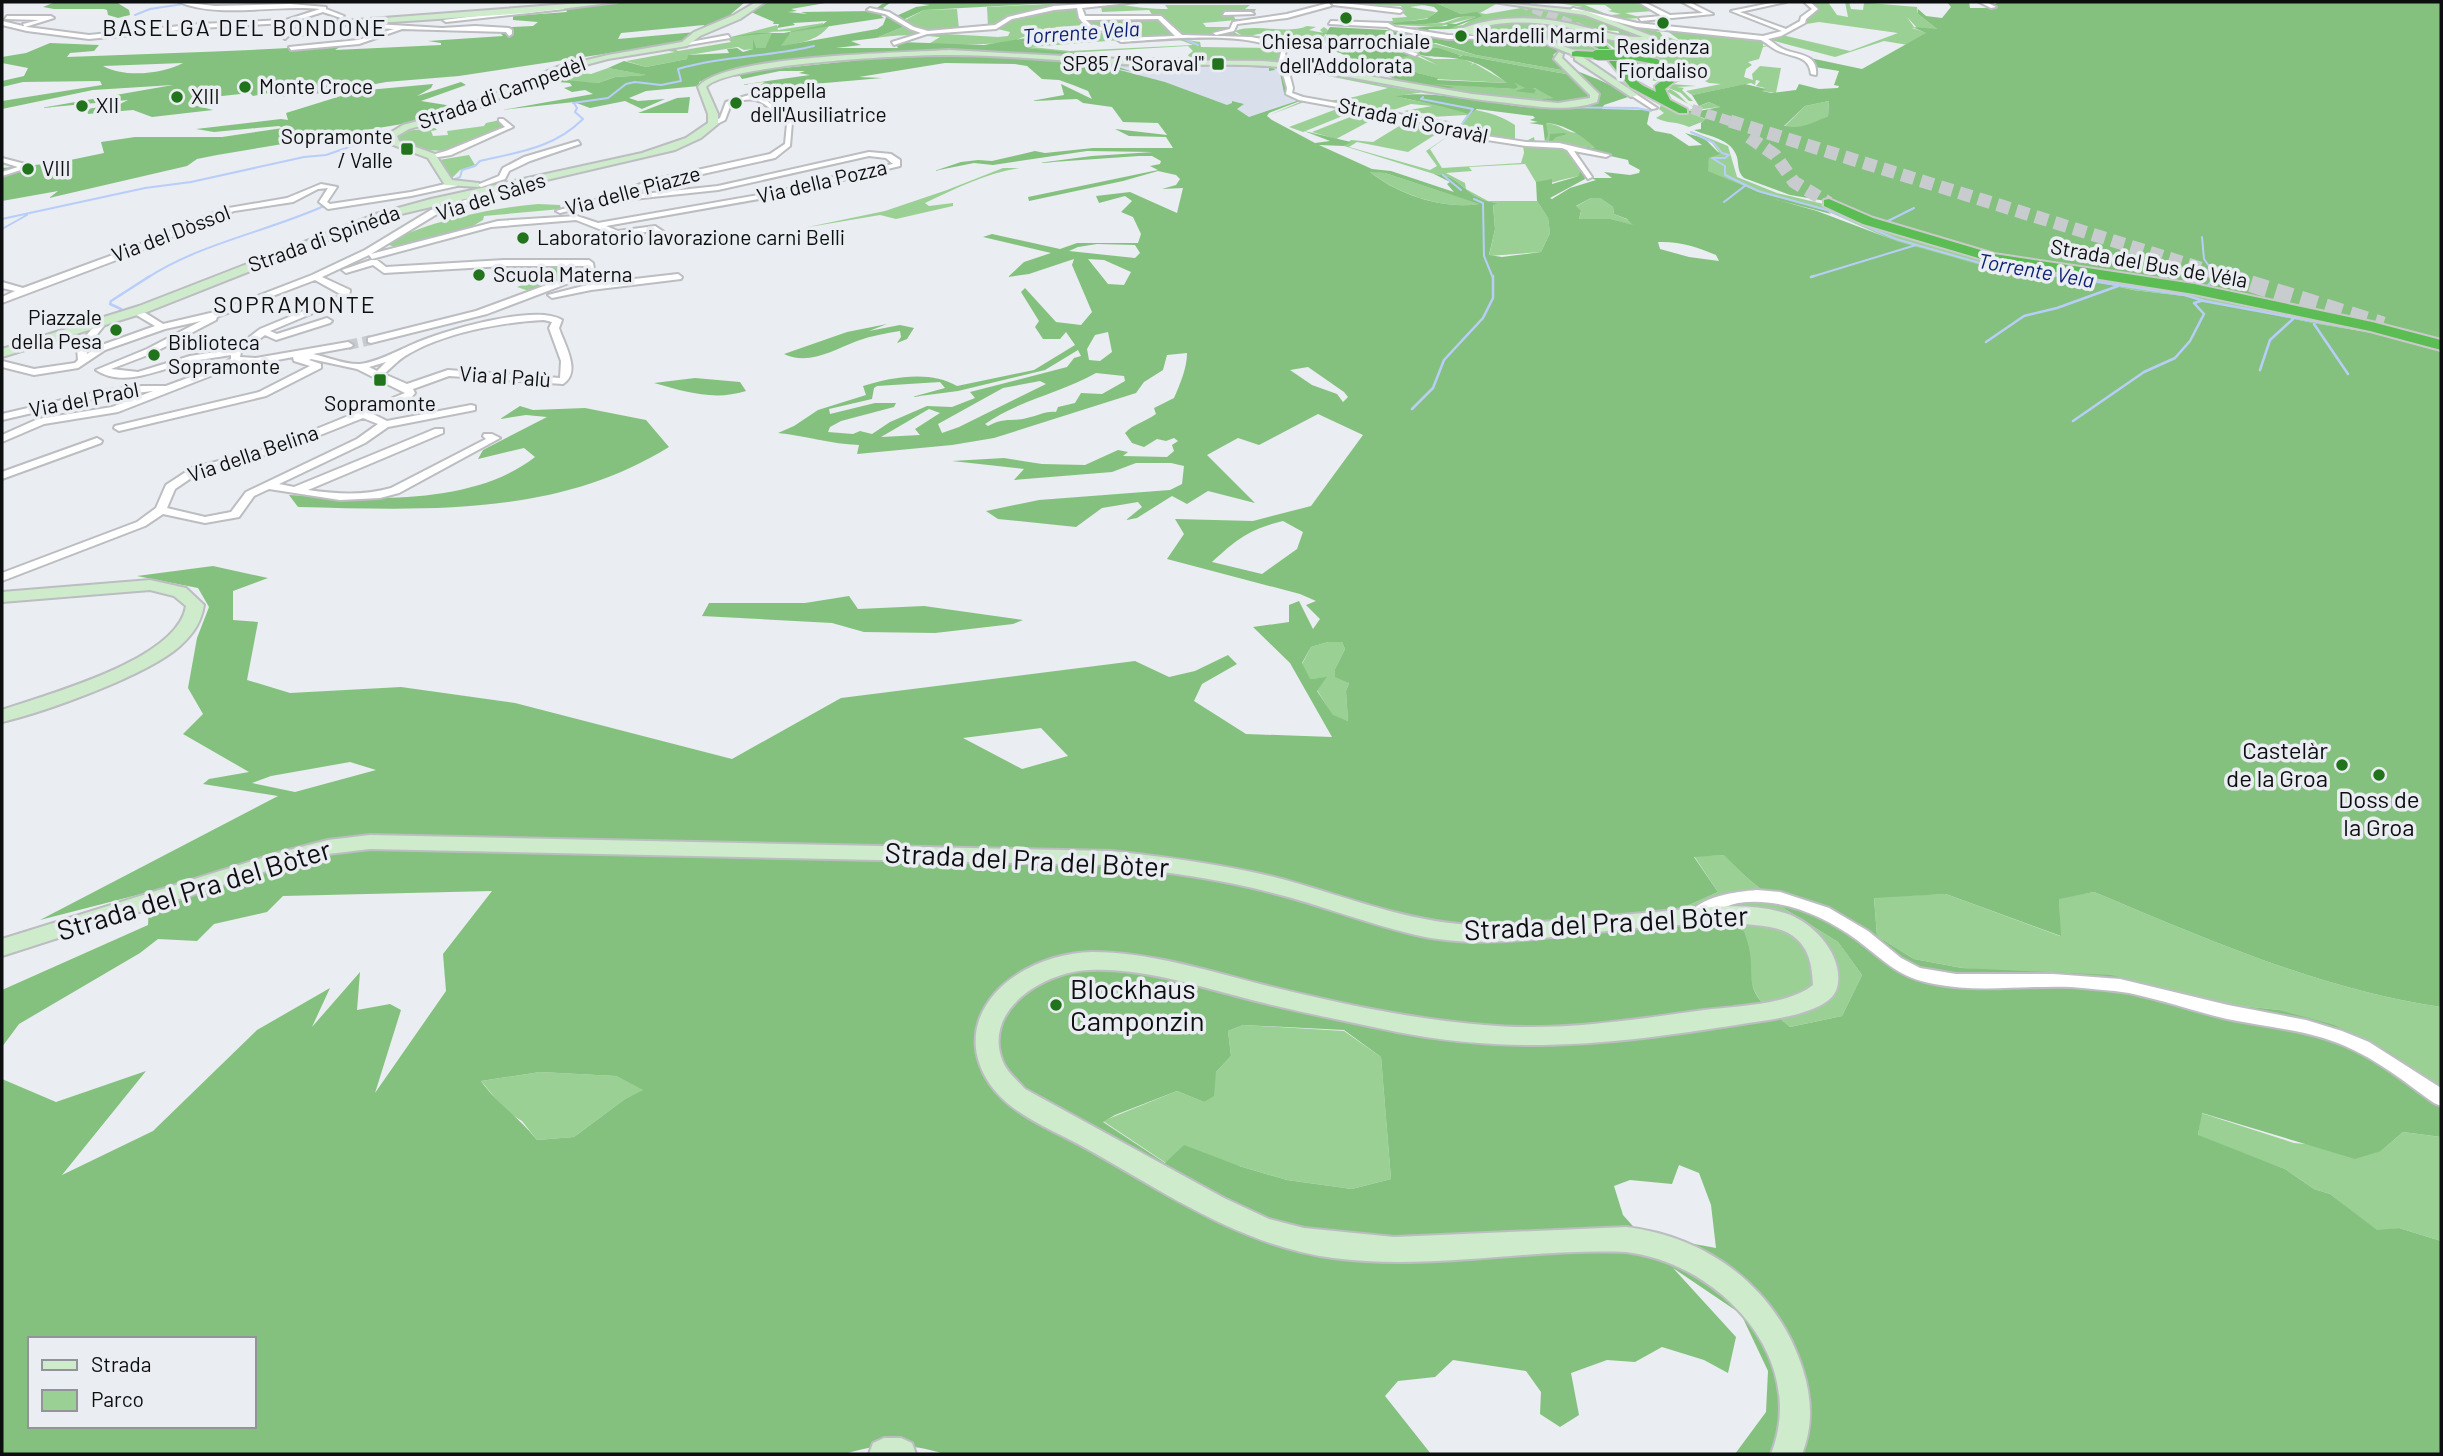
<svg xmlns="http://www.w3.org/2000/svg" width="2443" height="1456" viewBox="0 0 2443 1456" font-family="Barlow,sans-serif">
	<rect width="100%" height="100%" fill="#eaedf1"/>
	<path fill="#dae0eb" d="M1108,63L1281,66L1289,89L1300,101L1251,118L1165,82L1103,67Z"/>
	<path fill="#9bd095" fill-rule="evenodd" d="M1089,2L1083,3L1090,6L1075,7L1085,25L1056,27L1060,37L1091,35L1086,26L1104,28L1098,29L1100,33L1115,31V35L1120,40L1031,47L1070,51L1193,45L1175,38V37L1121,40L1117,32L1123,25H1088L1085,19L1153,17L1159,18L1175,38L1200,42L1201,47L1279,48L1281,58L1276,62L1176,59L1183,61L1070,58L1189,57L1188,55L1193,51L1188,46L1067,53L1028,48L1025,46L1042,39L1023,37L1010,43L931,46L927,45L940,37C914,35 903,34 876,38L903,27L916,30L905,20L924,10L957,9L959,29L988,27L987,7ZM989,27L1010,32L1008,36L998,37L929,33Z
		M1109,2H1131L1117,4C1133,7 1152,9 1168,9L1165,5H1250L1245,9H1256L1254,13C1245,10 1234,9 1226,14L1253,15L1234,16L1235,19H1249L1203,23L1206,27H1232V31L1245,38L1183,36L1164,17L1153,16L1149,10L1102,12L1101,6L1113,3Z
		M1354,2L1417,3L1434,8L1424,5L1410,7L1436,12L1429,18L1410,21L1415,23L1402,24L1444,23L1467,15L1477,17L1437,27L1378,24V22L1393,21L1392,18L1407,17L1400,10H1403L1401,6L1351,5Z
		M1425,2L1498,3L1480,13L1486,14L1521,8L1500,3L1589,14L1647,37L1641,38L1613,34H1620L1618,31L1601,30L1602,32C1574,27 1545,20 1516,21C1489,23 1462,31 1436,29L1463,25L1478,16V13L1461,14L1434,2Z
		M1571,2H1637L1654,11L1625,13L1643,18L1622,19L1611,15L1621,14L1608,11L1612,10L1605,5H1585L1618,19L1638,20L1631,21L1644,25L1642,28L1660,32L1664,38L1665,36L1682,42L1666,30L1763,40V46L1773,45L1763,47L1759,59L1748,62L1752,65L1746,69L1744,77L1753,80L1752,74L1760,66L1781,68L1776,93L1761,91L1765,88L1756,86L1760,81L1756,80L1755,85L1751,83L1692,95L1686,91L1721,84L1709,83L1658,59L1693,77L1672,84L1696,86L1677,87L1684,88L1682,90L1693,101H1689L1681,93L1666,87L1678,80V75L1655,60L1622,54L1596,34L1571,32L1598,51C1575,58 1560,41 1539,37C1519,33 1497,34 1477,33L1471,28C1511,19 1561,20 1600,34C1610,37 1619,46 1626,53H1628L1625,49L1651,45L1626,39L1644,41L1654,38L1636,30L1639,29H1632L1577,8H1557L1583,7L1557,3Z
		M1808,2H1828L1837,15L1848,17L1845,2H1849L1851,9L1863,10L1864,3L1858,2L1917,7L1918,14L1937,29H1918L1907,17L1914,27L1912,28L1927,33L1908,45L1884,41L1835,57L1767,39L1782,35L1850,51L1898,33L1819,22L1800,25L1804,18L1817,9Z
		M823,23V26H829C817,42 797,43 779,47L789,35L778,47L768,48L775,35L790,34L791,31L768,32L773,33L765,48L744,50L738,47L689,55L687,59L646,67L626,61L675,52L662,50L673,48L678,51L731,42L727,38L777,25L778,30Z
		M1307,26L1316,27L1309,30L1323,33L1320,30L1324,27L1328,30L1323,38L1303,45H1314L1406,51L1411,53L1316,46L1286,49L1251,39L1278,30L1244,37L1235,31C1256,23 1287,35 1307,26Z
		M1432,43L1476,55L1567,71L1571,75L1463,55L1457,57L1460,55C1437,47 1414,53 1394,44Z
		M1416,54L1434,59H1462L1473,63L1470,66L1474,63L1508,83L1435,79L1437,78L1418,73L1390,58L1414,55L1437,65Z
		M1624,56L1650,61L1672,77C1652,89 1635,72 1624,56Z
		M609,57L611,59L560,71L591,74L608,68L647,75L615,77L598,83L537,80L562,69Z
		M1287,66L1438,94L1576,107L1527,105L1424,92L1397,96C1435,109 1484,103 1515,125V139L1519,141H1515L1528,144L1524,142L1534,137L1535,142H1546V123C1560,124 1568,134 1580,133L1596,148L1556,143L1569,149C1572,162 1582,165 1586,177C1571,174 1554,185 1537,184L1525,164L1469,167L1472,171L1446,173L1465,183L1466,189L1488,201H1537L1548,218L1550,233L1541,252L1489,256L1495,229L1493,204L1499,203C1463,200 1464,175 1434,174L1344,146L1351,140L1373,142L1409,120L1449,126L1408,152L1357,142L1349,147L1430,170L1437,166L1426,151L1454,132L1430,149L1442,168L1521,163L1524,153L1523,145L1506,139L1459,133L1455,126L1459,127L1467,115L1431,117L1433,115C1424,112 1416,114 1404,111L1432,106L1411,104L1384,113L1378,112L1383,114L1336,139L1312,132L1368,110L1360,109L1303,132L1289,127L1342,107L1304,102L1267,116L1300,102L1299,100L1306,101L1290,93ZM1288,68L1388,88C1361,95 1318,110 1293,93L1294,86Z
		M1427,83L1514,89L1513,83C1526,85 1544,89 1553,98C1529,104 1452,92 1427,83Z
		M1670,89C1688,98 1686,114 1709,102L1720,107L1686,111L1707,120L1689,127C1677,121 1667,124 1656,118L1664,113L1659,109L1661,105L1679,112L1669,102L1689,110L1695,108L1666,91Z
		M1829,101L1828,116C1813,123 1801,130 1784,127L1805,106Z
		M500,120L508,126L506,129L436,155L431,153L442,151C427,150 406,150 396,137L404,131L435,128L437,130L431,131L433,136L448,135L447,131L484,126L486,123Z
		M1691,131L1728,146L1737,177L1777,193L2226,299L2224,301L2239,305L2400,335L2441,348L2409,339L2313,323L2184,296L2133,290L2089,280L2042,274L2020,276L1899,243L1829,212L1762,193L1707,171L1709,158L1719,152L1712,143Z
		M469,155L475,165L460,170L450,180L439,160Z
		M1003,168H1020C986,173 955,189 925,203L929,206L953,203V206L896,219L880,215L803,228L885,211L947,190Z
		M1369,171L1385,173L1480,204C1443,210 1397,194 1369,171Z
		M1591,198H1600L1613,207L1614,214L1631,221L1634,226L1611,219H1579L1581,212L1575,207Z
		M538,204L560,205L561,209L484,216L483,220L466,230L395,247L386,244C426,221 492,208 538,204Z
		M549,264H586V270L532,292L517,287L543,276Z
		M1328,642H1342L1345,649L1335,669L1349,683L1346,691L1348,721L1333,716L1317,690L1326,678L1309,679L1302,664L1311,647Z
		M1725,855L1745,876L1785,909L1838,942L1862,975L1842,1016L1790,1027C1758,999 1749,998 1750,953L1672,923L1689,905L1718,892L1694,856Z
		M2094,892C2207,939 2319,989 2441,1007V1088L2279,1010L2233,1005L2145,984L1962,968L1914,959L1877,936L1874,897L1946,894L2060,936L2059,898Z
		M1243,1025L1344,1031L1381,1057L1391,1179L1352,1189L1287,1180L1239,1166L1166,1163L1103,1121L1177,1091L1204,1102L1216,1072L1231,1056L1228,1031Z
		M540,1072L616,1076L644,1090L625,1099L574,1137L537,1140L522,1121L506,1111L481,1081Z
		M2201,1113L2294,1143L2381,1151L2403,1132L2441,1137V1241L2399,1228L2377,1231L2330,1194L2314,1189L2285,1169L2198,1136Z"/>
	<path fill="#84c17e" fill-rule="evenodd" d="M55,2H116L129,10L130,15L118,18L108,15L107,10L104,9H54L43,7Z
		M617,2H745L731,14L734,16L703,29L704,25L621,33L618,39L696,32L683,42L459,76L386,82L334,92L276,97L290,89L253,96L250,93L194,99V105L213,110L152,117L133,110L88,114L87,109L120,104L128,100L41,108L173,85L93,90L2,109V101L102,85L100,81L23,82L2,87V81L24,76L28,68L2,63V57L26,53L50,43L99,45L94,51L70,53L67,57C159,53 251,51 343,45L335,50L441,45V43L428,41L503,36L496,28L533,26L538,22L513,20V16L567,12L565,8ZM183,63C163,74 124,78 103,66Z
		M766,2H831L791,9L797,11L788,12L807,14L801,12L873,11L882,4L891,2L883,8L893,15L886,13L881,16L884,18L791,32L781,46L877,29L883,25L887,15L909,28L903,27L876,38L851,41L861,45L836,48H898L895,43L900,42L984,45L1026,38L1030,39L1023,42L1030,44L1026,46L1028,48L1106,56L970,52L784,63L721,73L699,82V86L646,91L629,98L638,101L665,99L642,109L625,101L590,108L574,102L502,110L593,94L585,90L572,92L564,88L572,86L570,83L535,80L553,79L598,83L615,77L646,75L608,68L624,61L646,67L687,59L688,55L729,53L727,49L737,48L743,52L753,49V39L756,48H765L772,33L730,37L756,33H784L822,25L827,21L793,23L795,25L777,28L779,24H773L774,22L751,12Z
		M900,2H1074L924,10L905,19L907,25L894,17L916,7L930,5Z
		M1407,2H1434L1461,14L1477,12L1482,16L1449,29H1428L1432,34L1520,38L1541,41L1559,50L1553,55L1567,71L1476,55L1436,43L1392,45L1406,51L1314,45L1323,41L1307,46L1324,39L1327,34L1310,32L1326,33L1330,27L1425,32L1417,28H1405L1446,26L1448,25L1445,23L1456,24L1476,17C1463,13 1450,21 1437,23C1420,25 1403,24 1386,24L1427,19L1438,11L1434,7Z
		M1947,2H1969L1970,8H1989L1978,2L1996,4L1997,2H2441V339L2360,319L2369,323L2286,309L2196,288L2105,272L2120,273L2032,264L1988,256L1867,219L1832,202L1790,195L1744,178C1737,171 1739,165 1737,157C1731,138 1709,137 1694,130L1701,129V123L1706,119L1685,111H1699L1720,107L1709,102L1699,106L1692,95L1745,84L1766,89L1762,91L1771,93L1796,90L1799,84L1819,89L1838,88L1839,86L1834,85L1839,71L1815,67L1810,58L1862,69L1926,33L1912,27L1937,29L1918,14V9L1926,16L1942,18L1951,7ZM1829,101L1828,116C1813,122 1802,130 1784,126L1805,106Z
		M1320,47L1411,53L1414,55L1391,59L1418,73L1438,78L1437,80L1507,83C1493,72 1478,61 1459,59C1436,55 1428,60 1405,49L1438,48L1460,55L1459,57L1463,55L1571,75L1591,93L1592,98L1564,105L1471,96L1460,92L1534,100L1553,98L1535,88H1532L1536,90L1534,93L1539,94L1515,91L1525,88L1515,83L1518,87L1514,89L1430,84L1455,87L1448,88L1455,91L1401,82L1340,53Z
		M927,53L1033,57L1078,65L1104,62L1130,71V64H1187L1191,65H1138V73L1104,66L1165,82L1227,105L1232,103V101L1244,104L1237,109L1249,117L1297,101L1284,93L1279,68L1273,67L1275,70L1269,71V68L1199,64L1281,67L1288,85L1286,86L1289,87L1287,93L1300,101L1269,113L1267,116L1272,120L1315,143L1330,141L1304,131L1351,142L1344,146L1319,145L1372,169L1391,171L1454,192L1447,184L1450,182L1434,174C1464,175 1463,200 1499,203L1493,205L1495,229L1489,255L1502,257L1541,252L1550,233L1548,218L1537,201L1536,182L1552,179V184L1579,176L1580,171L1584,170L1585,179L1550,198L1552,199L1570,188L1596,180L1590,178H1612L1604,172L1630,175L1639,173L1640,170L1629,164L1628,160L1549,142L1550,134L1564,133L1567,134L1556,137L1551,142L1595,148C1583,135 1563,124 1546,123L1548,135L1545,142L1543,125L1529,123L1538,122L1530,120L1535,118L1533,116L1477,109L1469,114C1444,106 1420,102 1395,96C1457,86 1541,123 1596,103L1600,94L1574,72L1577,71C1595,78 1615,86 1631,96L1604,105L1602,109L1650,110L1647,124L1655,131L1671,134L1689,146L1702,145L1685,133L1704,138L1720,154L1709,158L1708,171L1762,193L1826,210L1831,214L1774,199L1817,211L1899,242L2020,276L2042,274L2089,280L2133,290L2184,296L2313,323L2409,339L2441,348V1007C2319,989 2207,939 2094,892L2059,899L2061,936L1946,894L1874,898L1877,936L1914,959L1962,968L2111,975L2233,1005L2279,1010L2334,1025L2389,1052L2441,1088V1137L2403,1132L2381,1151L2355,1159L2202,1113L2198,1135L2285,1169L2314,1189L2330,1194L2377,1230L2399,1228L2441,1241V1454H1799L1802,1449L1785,1335L1651,1236L1379,1243L1260,1221L1022,1091L996,1056L1000,1016L1017,996L1055,971L1123,968L1442,1034L1776,1015L1790,1027L1842,1016L1862,975L1838,942L1785,909L1745,876L1724,855L1694,857L1718,892L1689,905L1682,913L1517,927L1418,922L1187,862L373,838L149,896V892L40,920L278,796L203,784L209,779L249,772L183,734L203,714L188,688L197,638L209,607L198,588L137,576L213,566L268,578L233,591V620L258,622L247,680L290,693L401,687L515,703L732,759L841,698L1135,661L1169,677L1195,671L1228,655L1237,664L1202,684L1194,701L1246,734L1332,737L1290,663L1253,627L1289,622V605L1299,601L1313,629L1320,619L1306,605L1316,601L1300,594L1167,559L1184,534L1175,519L1253,521L1311,506L1363,435L1318,414L1259,445L1238,438L1207,455L1255,503L1208,491L1187,504L1172,496L1137,518L1126,520L1142,507L1138,502L1102,508L1076,527L998,519L986,511L1039,500L1170,490L1182,484L1184,466L1171,463H1136L1112,472L1014,480L1024,469L952,461L1004,458L1042,464L1085,465L1118,450L1128,452L1123,456L1167,457L1174,451L1172,445L1178,441L1174,438L1166,441L1157,439L1144,447L1132,443L1125,433C1133,424 1145,422 1156,414L1154,408L1174,398C1180,384 1187,368 1187,353L1167,355L1163,370L1144,382L1136,393L994,438L952,445L857,454L859,445C831,444 806,436 778,433L794,426L818,410L866,395L863,386C891,377 931,370 957,386L1034,370L1075,345L1066,332L1060,339H1043L1035,327L1039,321L1021,292L1025,288L1056,322L1081,325L1092,312L1072,265L1074,259L1029,274L1008,277L1024,262L1051,253L983,237L992,234L1060,249L1077,243H1138L1141,234L1133,217L1121,212L1132,201L1125,196L1099,203L1096,196L1130,192L1177,213L1183,188L1162,189L1176,185L1180,179L1176,175L1158,171L1123,181L1029,201L1028,197L1158,170L1150,166L1160,164L1161,161L1152,156H1139L1038,163L1092,156L1153,152L1087,151L993,165L974,163L934,171L961,162L978,160L992,161L1035,151L1045,153L1093,148H1173L1166,137L1129,136L1115,129L1167,135L1158,123L1123,122L1112,107L1083,103L1077,99L1031,101L1064,95L1061,84L1092,99L1088,91L1073,85L1059,80L1042,79L1027,66L1015,64L945,63L859,77L882,78L779,87L759,86L765,82L740,85L810,75L799,73L805,71H780L742,79L740,76L727,77L744,72ZM1370,172L1385,173L1479,204C1443,210 1397,194 1370,172ZM1591,198H1600L1613,207L1614,214L1627,219L1633,225L1611,219H1579L1581,211L1576,206ZM1658,242C1679,241 1698,247 1716,255L1719,261L1689,257L1660,249ZM1097,244L1135,245L1140,253L1135,258L1069,251L1078,247ZM1088,259L1104,260L1131,272L1124,285L1108,284ZM1108,332L1112,352L1100,361L1089,360L1087,349L1095,335ZM1078,350L1081,356L1074,358L1067,367L970,392L975,398L952,407L927,406L890,422L872,434L860,431L853,434L828,432L830,427L841,421L894,407L896,403H875L830,414L829,409L872,399L874,388L877,386L940,382L945,388L912,397L958,391L1045,370ZM1308,367L1344,392L1348,397L1343,402L1337,394L1312,385L1290,370ZM1096,373L1124,376L1125,381L1102,394L1081,393L1075,403L1058,407L1056,412C1044,411 1038,416 1027,418C1011,422 1005,417 988,426L985,424C1017,401 1061,393 1096,373ZM1040,381L1046,384L959,427L942,433L938,424L1003,388ZM929,409L940,413L915,429L920,435L881,437ZM1283,521L1303,532L1297,549L1262,574L1212,562C1237,539 1250,529 1283,521ZM1328,642H1342L1345,649L1335,669V677L1349,683L1346,691L1348,721L1333,715L1317,691L1327,677L1310,679L1302,663L1311,647ZM1041,728L1068,756L1022,769L963,738ZM350,762L376,770L295,792L252,783L271,776ZM1243,1025L1344,1030L1381,1057L1391,1179L1352,1189L1287,1180L1239,1166L1184,1145L1165,1163L1103,1122L1115,1115L1177,1091L1204,1102L1214,1096L1216,1072L1231,1056L1228,1031ZM1679,1165L1699,1173L1711,1205L1716,1248L1640,1234L1623,1215L1614,1186L1630,1180L1672,1184Z
		M461,82L466,85L421,101L465,108C461,111 440,113 431,117L432,119L217,155L197,159L187,166L49,198L58,191L2,201V168L56,163L104,153L101,142L135,137H222L283,128L279,126L214,132L196,129L281,119L288,120L286,113L357,91L433,84L431,88L417,96Z
		M690,97L688,113H638L677,98Z
		M887,324L869,331L900,325L914,328L907,339L897,343L901,337L900,331C886,333 871,336 857,341C833,350 809,366 784,354L847,332Z
		M695,378L740,382L746,391C714,401 686,392 654,383Z
		M520,406L533,410L585,408L646,420L669,447C556,517 426,510 298,507L289,495C366,499 471,507 535,457L524,448L478,459L483,450L547,417L526,415L500,419Z
		M849,596L858,609L924,606L1023,620L1013,624L935,633L864,632L832,623L702,616L709,603H805Z
		M368,846L1110,862L1271,889L1416,931L1566,932L1721,922L1744,931C1746,938 1749,945 1750,953C1753,974 1747,989 1765,1005L1737,1011L1515,1032L1443,1024L1291,995L1125,958L1007,990L992,1078L1254,1234L1650,1250L1736,1297L1786,1384L1784,1440L1777,1454H1735L1766,1412L1768,1371L1741,1314L1673,1268L1736,1337L1728,1373L1704,1360L1662,1347L1635,1362L1607,1360L1571,1373L1579,1415L1560,1427L1540,1414L1541,1392L1526,1371L1453,1360L1435,1377L1398,1381L1385,1396L1431,1454H944C912,1443 877,1443 845,1454H2V1079L56,1102L146,1071L62,1175L153,1131L257,1030L330,988L312,1027L360,972L357,1010L390,1004L401,1010L375,1093L446,991L443,954L492,891L283,896L267,912L214,924L197,941L158,939L140,953L19,1024L2,1047V990L148,925L149,905L281,862ZM540,1072L616,1076L643,1090L625,1099L574,1137L537,1140C520,1118 497,1104 481,1081ZM30,1339H254V1426H30Z"/>
	<g fill="none" stroke-linecap="round" stroke-linejoin="round">
		<path stroke="#b8cdfa" stroke-width="2" d="M135,15L150,9L183,4
			M1184,39L1198,45
			M1379,84L1402,88
			M1404,88L1417,91
			M1423,92L1466,98
			M1423,97L1421,99L1473,109L1459,128
			M573,103L608,98L626,84L635,82L661,85L681,81L678,69C721,56 769,57 814,46
			M1540,107L1637,108L1651,111
			M1691,132L1714,143L1722,153L1729,155L1725,158H1712L1725,166V175L1758,191L1830,211L1896,239L1987,265L2071,278
			M1443,175L1461,190
			M451,181L460,177L462,170L475,166L480,161C519,152 554,148 583,119L575,112L577,108L574,103
			M417,191L445,183
			M1474,199L1483,203L1484,256L1493,278
			M1724,202L1746,185
			M2,219L145,188L191,182L304,157L326,155L395,131
			M1882,224L1914,208
			M2,229L27,215
			M2202,237L2204,259L2216,276L2215,278
			M1811,277L1916,245
			M147,278C201,243 266,232 324,206"/>
		<path stroke="#b8cdfa" stroke-width="2.5" d="M2059,276L2185,295L2204,301L2384,334
			M1811,277L1814,276
			M2206,288L2216,276
			M121,309L110,304L111,301L150,276
			M2314,324L2348,374
			M1986,342L2024,316L2057,308L2118,286
			M2260,370L2270,340L2293,319
			M1412,409L1433,388L1444,360L1483,318L1493,298V276
			M2073,421L2144,372L2175,358L2190,341L2204,314L2194,303L2201,301"/>
		<path stroke="#c9cccf" stroke-width="10" stroke-dasharray="10 5" stroke-linecap="butt" d="M348,345L371,340"/>
		<path stroke="#c9cccf" stroke-width="10" stroke-dasharray="10 5" stroke-linecap="butt" d="M1520,2L1592,34
			M1692,109L1736,123"/>
		<path stroke="#c9cccf" stroke-width="13" stroke-dasharray="13 7" stroke-linecap="butt" d="M1730,121L2232,278
			M1749,137L1775,155L1794,182L1829,203"/>
		<path stroke="#c9cccf" stroke-width="17" stroke-dasharray="17 9" stroke-linecap="butt" d="M2226,276L2383,325"/>
		<defs>
			<path id="street" d="M179,2L215,6L290,4L326,7V9L344,16L341,18L323,12L288,23L286,20L320,9C277,4 219,19 179,2Z
				M1116,2H1137L1082,8L1085,16H1161L1182,35L1251,37L1267,40L1282,47L1364,39L1398,46L1418,54L1415,56L1394,48L1364,43L1286,49L1284,63L1287,65L1293,88L1292,93L1303,97L1448,123L1466,133L1526,142L1559,143L1610,155L1606,157L1574,151L1592,177L1588,179L1567,150L1562,148L1526,146L1474,138L1458,135L1446,127L1299,100L1286,94L1287,88L1281,67L1278,65L1281,52C1251,29 1159,40 1121,42L1116,39L1114,32L1088,29L1079,18L1077,8L1054,10L1012,19L996,29L927,34L894,45L892,42L921,33L910,29L885,14L867,10L870,8L889,12L914,27L928,31L995,25L1008,17L1054,6ZM1158,19L1175,36L1122,38L1118,29L1092,26L1086,20Z
				M1332,2L1400,9L1403,11L1400,13L1333,5Z
				M1638,2H1644L1670,15L1703,13L1682,2H1689L1713,14L1641,21L1639,18L1662,16Z
				M1776,2H1786L1740,12L1786,29L1800,21L1801,17L1812,9L1804,2H1810L1818,9L1806,19L1805,23L1781,36L1768,39C1773,42 1778,47 1783,49C1799,56 1818,53 1816,75L1811,74C1809,56 1796,58 1781,52C1774,50 1768,44 1761,40L1637,27L1570,10L1573,8L1637,23L1763,36L1782,31L1731,11Z
				M1979,2H1986L1996,7L1991,8Z
				M1329,3L1331,6L1287,18L1237,24L1234,31L1216,35L1213,33L1230,29L1233,22L1287,14Z
				M562,6L564,9L446,22L443,20Z
				M1225,12H1251L1254,14L1223,15Z
				M7,16H51L54,18L25,27L23,24L39,20L5,19Z
				M283,20L285,23L201,28L89,39L27,31L2,25V21L27,27L89,35L201,24Z
				M1331,21L1388,23L1395,27L1448,35L1517,38L1448,39L1393,30L1387,27L1329,24Z
				M376,24L442,28L475,26L509,28L512,30V34L509,36L506,32L402,29L359,44L291,50L289,47L358,40L394,29L376,28L288,36L285,39L281,35Z
				M728,35L730,38L688,45L685,43Z
				M1632,94H1636L1657,108L1652,109L1632,96Z
				M749,95L765,99L792,122L790,146L775,158L657,184L624,196L718,186L869,152L891,154L900,160V166L776,196L606,226L618,231L655,226L664,232L660,234L653,231L617,236L576,220L491,227L372,259L369,255L322,277L350,290L349,298L270,331L277,334L327,318L332,321L330,323L276,340L265,335L241,352L240,357L256,358L348,342L353,345L351,347L313,354C327,357 346,365 360,364C377,362 395,352 411,345C439,332 535,303 562,320L559,328C564,344 582,372 563,384L449,376L413,389L415,393L410,399L373,414L387,421L471,405L475,406V410L388,427L365,443L279,484L294,487L435,429H443V433L308,490C336,494 364,496 391,488L486,439L483,436L484,434H492L500,438L399,493L380,498L340,500L269,489L254,496L239,517L205,523L163,514L145,526L2,581V573L137,522L156,508L166,485L192,468L272,447L405,393L357,369L311,359L309,360L321,364V368L266,396L119,431L114,428L115,426L259,392L310,366L294,361L293,357L256,364L237,363L218,373L118,412L44,424L2,442V435L38,419L112,407L153,391L101,397L2,420V414L101,391L142,386H166L212,369L231,359V355C219,357 205,359 193,361C161,368 125,389 96,370L147,349L201,321L165,329L105,350L78,368L34,375L2,367V361L34,369L75,363L78,360L77,347L99,320L107,322L87,347V354L99,346L155,326L133,313V309H139L163,324L219,311L312,275L365,250L431,210L534,180H537V184L437,214L371,254L498,221L577,216L598,223L776,192L861,170L893,164L886,158L869,156L718,190L605,202L560,213L556,211L602,198L652,180L770,154L785,144L787,124C766,106 760,92 731,104L725,120L713,126L710,124L720,118L726,102ZM315,280L342,295L260,329L234,349L190,356L138,372L111,369L153,353L216,320L217,317ZM544,320L552,322L549,328L561,361L560,378L448,370L407,384L384,374C391,368 397,361 405,356C442,333 501,322 544,320ZM386,362L377,371L369,367ZM363,418L378,424L357,439L246,492L231,512L205,517L167,508L175,489L200,472L280,451Z
				M499,119H503L513,127L451,155L432,158L428,156L446,151L505,127L499,121Z
				M578,141L580,144L530,161L509,171L505,179L481,187L477,185L499,176L503,168L524,157Z
				M2,158L29,165L30,167L2,176V172L18,167L2,162Z
				M454,182H457V186L411,196L328,209L319,202L328,188L318,189L293,202L234,211L217,217L135,253L2,303V297L15,291L2,288V282L23,288L129,249L223,209L287,198L321,184L337,187L327,202L330,204L411,192Z
				M371,260H377L386,267L504,260H589L593,263L594,269L582,278L487,314L371,343L368,342V338L476,311L576,274L586,268L585,266H504L384,273L373,265L346,273L342,270Z
				M678,274L682,277L681,279L591,290L552,298L548,295L591,284Z
				M97,438L102,441L101,443L2,479V472Z
				M1757,890L1780,892L1829,908L1868,931L1901,958L1920,968L1956,974H2053L2120,979L2228,1005L2306,1020L2342,1031L2369,1042L2441,1088V1106L2434,1103C2406,1083 2378,1060 2345,1046C2308,1030 2266,1027 2227,1019C2194,1011 2162,1000 2129,993C2110,990 2090,989 2071,987C2026,985 1979,993 1934,984C1897,977 1885,961 1857,940C1823,915 1781,897 1738,903C1722,906 1710,917 1695,922L1689,920L1687,916C1701,896 1734,892 1757,890Z"/>
			<path id="secondary" d="M595,2H617L528,13L316,27H296L279,22L283,20L316,23Z
				M756,2H765L740,19L700,36L687,46L608,59L563,71L461,115L409,129L397,136L399,141L435,154L452,180L479,183V187L445,185L428,158L393,145L387,139L390,133L403,125L455,111L557,67L608,55L682,42L694,32L734,15Z
				M1493,2L1586,11L1655,37C1630,52 1591,32 1565,27C1537,22 1500,19 1473,30L1540,37L1576,51L1573,55L1539,41L1476,36L1463,32V28C1495,16 1534,16 1567,23C1593,28 1617,38 1643,37L1585,15Z
				M949,50L1139,60L1262,61L1300,64L1472,94L1558,103L1590,98V95L1554,59L1559,52L1563,54L1562,58L1599,94L1597,102C1568,112 1539,107 1508,103C1438,96 1369,79 1299,69C1247,62 1194,66 1141,65C1077,63 1014,55 951,55C914,54 725,64 706,87L718,114V124L701,138L675,150L384,218L147,312L2,357V349L139,306L376,214L431,199L642,153L686,138L708,123V114L698,87C722,55 903,53 949,50Z
				M1575,56H1581L1638,95L1631,97L1575,60Z
				M150,580L186,588L204,605C201,623 193,634 180,646C148,675 45,712 2,722V710C48,694 178,660 186,606L174,596L150,590L2,602V592Z
				M370,835L1111,851C1166,857 1220,864 1274,877C1336,893 1395,918 1459,924C1491,927 1524,923 1555,921C1595,917 1636,914 1676,910C1714,907 1751,902 1788,914C1815,924 1845,957 1837,988C1829,1015 1765,1020 1742,1024C1620,1043 1520,1056 1397,1032C1349,1022 1300,1012 1252,1000C1200,987 1145,968 1090,970C1046,971 981,1009 1003,1062C1007,1072 1018,1081 1025,1089L1224,1198L1269,1219L1304,1228L1394,1237L1626,1227C1710,1237 1778,1290 1803,1370C1812,1399 1813,1426 1802,1454H1771C1809,1358 1719,1263 1626,1252C1528,1248 1431,1271 1333,1258C1243,1246 1167,1194 1089,1150C1063,1135 1025,1120 1004,1100C982,1080 969,1050 979,1020C995,976 1048,953 1092,952C1148,952 1205,970 1260,984C1333,1002 1409,1019 1484,1025C1558,1032 1631,1020 1704,1010C1735,1006 1789,1005 1813,985C1812,964 1809,946 1790,934C1750,909 1576,936 1522,940C1487,943 1450,943 1416,935C1368,924 1321,905 1273,893C1220,879 1166,872 1111,865L370,849L328,854L285,865L2,956V939L281,852L328,840Z
				M884,1438H901L912,1443L916,1454H869L873,1443Z"/>
			<path id="highway" d="M1574,29C1601,27 1620,66 1637,81C1642,86 1650,89 1656,92L1655,86L1668,76L1650,63L1619,57V53L1657,59L1679,74V78L1665,89L1670,100L1687,109V113H1679L1630,87L1599,49L1574,33Z
				M1576,51L1597,52L1602,55L1597,58L1572,56V52Z
				M1829,199L1873,218L1994,254L2194,284L2372,322L2441,340V350L2370,331L2194,294L1992,262L1863,224L1824,206V200Z"/>
		</defs>
		<use href="#street" stroke="#bbbdc1" stroke-width="4"/>
		<use href="#secondary" stroke="#bbbdc1" stroke-width="4"/>
		<use href="#highway" stroke="#cacaca" stroke-width="4"/>
		<use href="#street" fill="#fff" fill-rule="evenodd"/>
		<use href="#secondary" fill="#ceebcc" fill-rule="evenodd"/>
		<use href="#highway" fill="#5cbd55" fill-rule="evenodd"/>
		<defs>
			<path id="highway-bridge" d="M1597,55H1623"/>
		</defs>
		<use href="#highway-bridge" stroke="#cacaca" stroke-width="12" stroke-linecap="butt"/>
		<use href="#highway-bridge" stroke="#5cbd55" stroke-width="10"/>
	</g>
	<g fill="#21731c" stroke="#eaedf1" stroke-width="2.5">
		<circle cx="1346" cy="18" r="7"/>
		<circle cx="1663" cy="23" r="7"/>
		<circle cx="1461" cy="36" r="7"/>
		<rect x="1211" y="57" width="14" height="14" rx="3.5"/>
		<circle cx="245" cy="87" r="7"/>
		<circle cx="177" cy="97" r="7"/>
		<circle cx="736" cy="103" r="7"/>
		<circle cx="82" cy="106" r="7"/>
		<rect x="400" y="142" width="14" height="14" rx="3.5"/>
		<circle cx="28" cy="169" r="7"/>
		<circle cx="523" cy="238" r="7"/>
		<circle cx="479" cy="275" r="7"/>
		<circle cx="116" cy="330" r="7"/>
		<circle cx="154" cy="355" r="7"/>
		<rect x="373" y="373" width="14" height="14" rx="3.5"/>
		<circle cx="2342" cy="765" r="7"/>
		<circle cx="2379" cy="775" r="7"/>
		<circle cx="1056" cy="1005" r="7"/>
	</g>
	<g text-anchor="middle" stroke-width="7" stroke-linejoin="round" paint-order="stroke">
		<g font-size="21" font-style="italic" fill="#0a1f72" stroke="#eaedf1">
			<text transform="translate(1081 33) rotate(-4)" y="7">Torrente Vela</text>
			<text transform="translate(2036 271) rotate(10)" y="7">Torrente Vela</text>
		</g>
		<g font-size="21" fill="#0d0e0f" stroke="#eaedf1" text-anchor="start">
			<text x="1475" y="43">Nardelli Marmi</text>
			<text x="1346" y="49" text-anchor="middle">Chiesa parrochiale<tspan x="1346" dy="24">dell'Addolorata</tspan></text>
			<text x="1663" y="54" text-anchor="middle">Residenza<tspan x="1663" dy="24">Fiordaliso</tspan></text>
			<text x="1204" y="71" text-anchor="end">SP85 / "Soraval"</text>
			<text x="259" y="94">Monte Croce</text>
			<text x="750" y="98">cappella<tspan x="750" dy="24">dell'Ausiliatrice</tspan></text>
			<text x="191" y="104">XIII</text>
			<text x="96" y="113">XII</text>
			<text x="393" y="144" text-anchor="end">Sopramonte<tspan x="393" dy="24">/ Valle</tspan></text>
			<text x="42" y="176">VIII</text>
			<text x="537" y="245">Laboratorio lavorazione carni Belli</text>
			<text x="493" y="282">Scuola Materna</text>
			<text x="102" y="325" text-anchor="end">Piazzale<tspan x="102" dy="24">della Pesa</tspan></text>
			<text x="168" y="350">Biblioteca<tspan x="168" dy="24">Sopramonte</tspan></text>
			<text x="380" y="411" text-anchor="middle">Sopramonte</text>
		</g>
		<g font-size="21" fill="#0d0e0f" stroke="#eaedf1">
			<text transform="translate(502 93) rotate(-20)" y="7">Strada di Campedèl</text>
			<text transform="translate(1413 121) rotate(12)" y="7">Strada di Soravàl</text>
			<text transform="translate(822 182) rotate(-13)" y="7">Via della Pozza</text>
			<text transform="translate(633 191) rotate(-15)" y="7">Via delle Piazze</text>
			<text transform="translate(491 197) rotate(-18)" y="7">Via del Sàles</text>
			<text transform="translate(171 234) rotate(-21)" y="7">Via del Dòssol</text>
			<text transform="translate(324 239) rotate(-20)" y="7">Strada di Spinéda</text>
			<text transform="translate(2149 264) rotate(10)" y="7">Strada del Bus de Véla</text>
			<text transform="translate(505 377) rotate(4)" y="7">Via al Palù</text>
			<text transform="translate(84 400) rotate(-11)" y="7">Via del Praòl</text>
			<text transform="translate(253 454) rotate(-19)" y="7">Via della Belina</text>
		</g>
		<g font-size="23" letter-spacing="2" fill="#0d0e0f" stroke="#eaedf1">
			<text x="245" y="36">BASELGA DEL BONDONE</text>
			<text x="295" y="313">SOPRAMONTE</text>
		</g>
		<g font-size="24" fill="#0d0e0f" stroke="#eaedf1" text-anchor="end">
			<text x="2328" y="759">Castelàr<tspan x="2328" dy="28">de la Groa</tspan></text>
			<text x="2379" y="808" text-anchor="middle">Doss de<tspan x="2379" dy="28">la Groa</tspan></text>
		</g>
		<g font-size="28" fill="#0d0e0f" stroke="#eaedf1">
			<text transform="translate(1027 860) rotate(3)" y="10">Strada del Pra del Bòter</text>
			<text transform="translate(194 890) rotate(-17)" y="10">Strada del Pra del Bòter</text>
			<text transform="translate(1606 923) rotate(-3)" y="10">Strada del Pra del Bòter</text>
		</g>
		<g font-size="28" fill="#0d0e0f" stroke="#eaedf1" text-anchor="start">
			<text x="1070" y="999">Blockhaus<tspan x="1070" dy="32">Camponzin</tspan></text>
		</g>
	</g>
	<rect width="2443" height="1456" fill="none" stroke="#0d0e0f" stroke-width="7"/>
	<rect x="28" y="1337" width="228" height="91" fill="#eaedf1" stroke="#929497" stroke-width="2"/>
	<rect x="42" y="1360" width="35" height="10" fill="#ceebcc" stroke="#929497" stroke-width="2"/>
	<text x="91" y="1372" font-size="21" fill="#0d0e0f">Strada</text>
	<rect x="42" y="1390" width="35" height="21" fill="#9bd095" stroke="#929497" stroke-width="2"/>
	<text x="91" y="1407" font-size="21" fill="#0d0e0f">Parco</text>
</svg>
